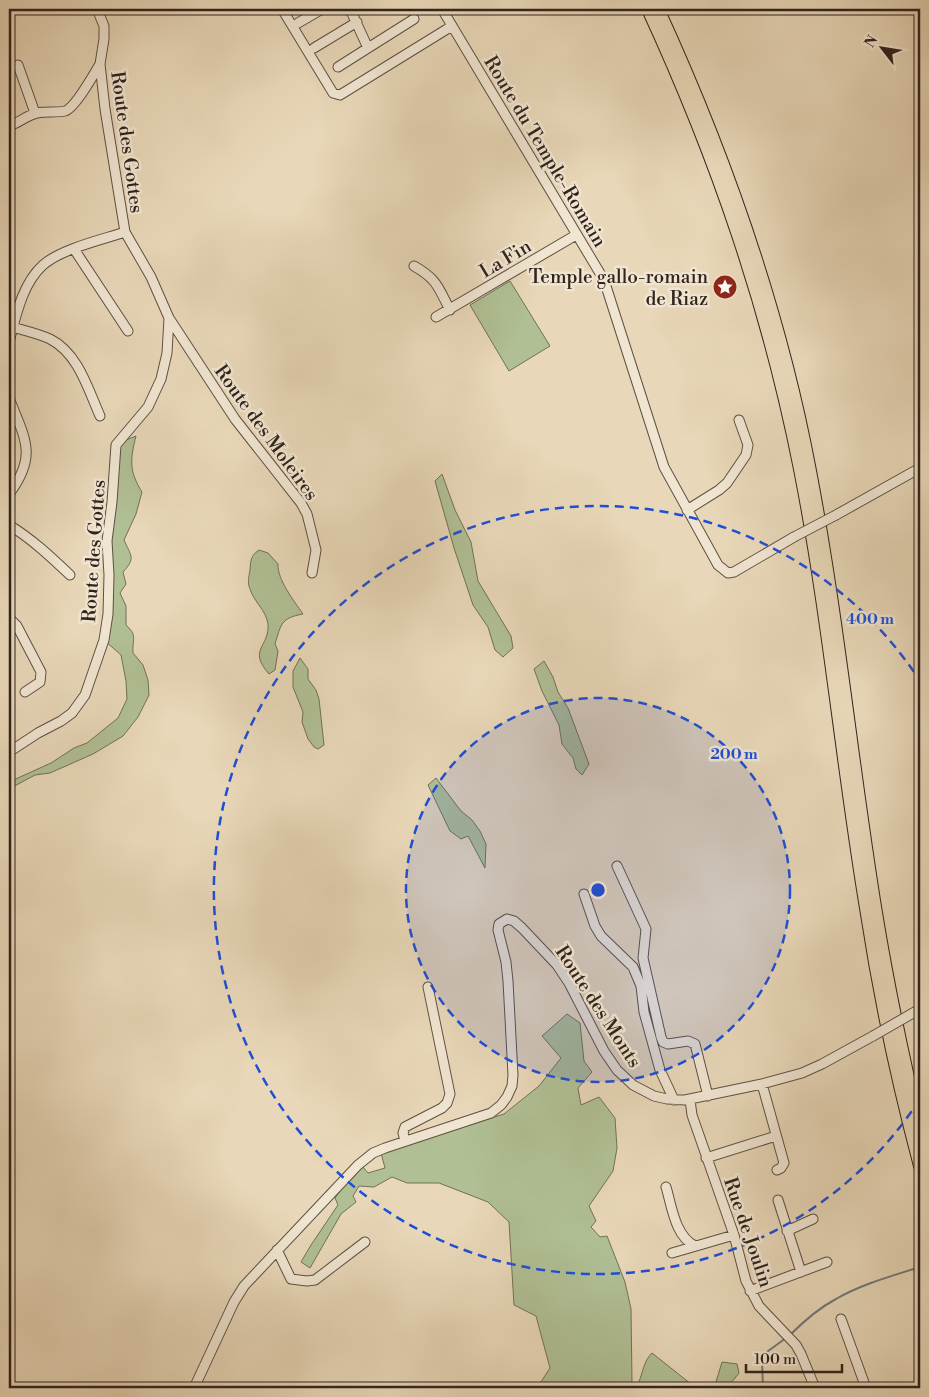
<svg xmlns="http://www.w3.org/2000/svg" width="929" height="1397" viewBox="0 0 929 1397" font-family="'Libre Bodoni',serif">
	<rect width="100%" height="100%" fill="#e8d7b8"/>
	<filter id="stains"><feTurbulence type="fractalNoise" baseFrequency=".004" numOctaves="4"/><feColorMatrix values="0 0 0 0 .2 0 0 0 0 .09 0 0 0 0 .02 0 0 0 .5 -.17"/></filter>
	<radialGradient id="worn" r=".72"><stop offset=".6" stop-color="#630" stop-opacity="0"/><stop offset="1" stop-color="#630" stop-opacity=".3"/></radialGradient>
	<path fill="#b0bf94" stroke="#707158" d="M510,281L550,346L509,371L470,305Z
		M136,436C130,460 129,471 142,492L136,514L124,540C131,556 136,558 123,572L126,584L120,593L126,606V625C138,636 132,639 133,653L143,665L148,680L149,695L138,717L123,736L93,754L50,773L35,775L9,789V782L51,763L74,748L87,743L118,718L127,699L126,681L121,655L104,640L116,446L121,442Z
		M442,474L455,510L471,542L478,581L511,636L513,648L503,657L495,650L488,627L473,605L454,548L435,481Z
		M259,550L268,553L278,564C277,579 294,601 303,614C281,618 281,624 275,644L278,651L275,670L269,674C247,649 270,647 268,624C266,610 254,602 250,589C247,582 249,577 250,570C251,561 250,556 259,550Z
		M300,658L308,669V679L316,690L319,699L324,745L318,749L314,747L308,739L302,722L303,712L293,687V671Z
		M544,661L553,677L558,692L568,708L589,764L582,775L576,769L573,758L562,744L559,725L542,691L534,669Z
		M436,778L461,811L472,820L480,831L486,844L485,868L468,836L461,839L450,831L428,785Z
		M567,1014L580,1023L584,1061L592,1072L578,1088L581,1105L599,1097L615,1118L617,1148L613,1171L589,1206L596,1221L591,1227L600,1237L607,1236L625,1282L631,1309L632,1383L638,1384C643,1373 643,1362 652,1353L696,1388H537L550,1368L536,1316L514,1305L509,1222L488,1202L439,1183H407L392,1177L374,1187L359,1186L353,1196L356,1202L341,1214L310,1268L301,1262L311,1245L338,1205L335,1198L353,1173L362,1166L368,1173L385,1168L381,1153L504,1114L539,1086L561,1058L542,1036Z
		M722,1362L737,1364L739,1373L727,1388H698L716,1382Z"/>
	<g fill="none" stroke-linecap="round" stroke-linejoin="round">
		<path stroke="#727b7b" stroke-width="2" d="M790,1335C804,1321 819,1308 836,1299C862,1284 892,1276 920,1267
			M763,1388L762,1361L764,1354L786,1338"/>
		<defs>
			<path id="minor" d="M282,9L333,93L340,95L452,26
				M442,9L604,280L664,467L718,565L728,573L734,572L794,537
				M298,23L322,9
				M314,48L357,22
				M368,48L414,19
				M18,65L35,113
				M338,67L368,48L350,9
				M9,126C19,123 27,115 37,113C46,111 56,113 65,111C75,108 94,74 100,64
				M74,249L128,331
				M414,266C437,279 438,287 450,310
				M436,317L576,235
				M169,318L235,419L301,503L307,514L316,550L312,573
				M9,326C22,330 37,333 50,339C78,353 88,389 100,416
				M9,342C16,316 22,284 43,265C61,249 101,240 125,232
				M9,398C25,439 38,455 9,494
				M687,510L719,490L727,483L746,455L748,445L739,420
				M836,515L920,468
				M9,525C32,539 51,557 70,575
				M9,618L17,626L41,672L40,682L25,692
				M9,752L38,733L61,721L72,713L85,695L104,640L108,614L109,575L107,541L112,502L116,445L148,407L161,379L167,353L169,318L151,277L125,232L105,109L100,64L104,39V26L97,9
				M617,866L646,929L643,958L661,1037L663,1042L668,1044L688,1041L695,1044L708,1096
				M584,894L595,926L601,936L633,967L641,986L644,1012L660,1070L674,1100
				M913,1013L920,1009
				M762,1084L784,1163L781,1168L777,1170
				M690,1100L692,1115L734,1235L746,1281L759,1306L796,1345L801,1354L815,1388
				M405,1141L403,1133L405,1127L442,1108L447,1103L450,1094L428,987
				M706,1158L776,1136
				M666,1187C672,1207 675,1236 695,1246
				M778,1200L801,1272
				M787,1231L813,1219
				M277,1250L291,1279L307,1281L315,1280L365,1242
				M672,1253L734,1235
				M750,1291L827,1262
				M841,1319L866,1388
				M194,1388L234,1302L244,1286L358,1165L373,1153L385,1148L491,1113L501,1105L507,1097L512,1086L513,1075L508,981L506,962L498,930L499,924L507,919L514,921L522,928L557,965L569,983L604,1051L617,1070L633,1085L654,1096L667,1099L685,1100L762,1084L802,1073L822,1064L873,1036"/>
			<path id="highway" d="M648,9C717,159 768,307 800,469C829,616 842,766 867,914C880,999 898,1083 920,1166
				M658,9C726,157 780,311 810,471C838,618 852,766 876,913C888,986 903,1058 920,1130"/>
		</defs>
		<use href="#minor" stroke="#5e5043" stroke-width="11"/>
		<use href="#highway" stroke="#30231c" stroke-width="14"/>
		<use href="#minor" stroke="#f0e5d1" stroke-width="9"/>
		<use href="#highway" stroke="#e8d7b8" stroke-width="12"/>
		<defs>
			<path id="minor-bridge" d="M794,537L836,515
				M873,1036L913,1013"/>
		</defs>
		<use href="#minor-bridge" stroke="#5e5043" stroke-width="11" stroke-linecap="butt"/>
		<use href="#minor-bridge" stroke="#f0e5d1" stroke-width="9"/>
	</g>
	<circle cx="598" cy="890" r="192" fill="#1d4ed8" fill-opacity=".12"/>
	<g fill="none" stroke="#1d4ed8" stroke-width="2.5" stroke-dasharray="9 6">
		<circle cx="598" cy="890" r="192"/>
		<path d="M920 1099A384 384 0 1 1 920 681"/>
	</g>
	<defs>
		<symbol id="sight-disc" viewBox="-11 -11 22 22"><circle r="9.5" fill="#8f2418" stroke="#f0e5d1"/><path d="M0-6L1.8-2.2L6-1.7L2.9 1.2L3.7 5.4L0 3.3L-3.7 5.4L-2.9 1.2L-6-1.7L-1.8-2.2Z" fill="#fff"/></symbol>
	</defs>
	<g fill-rule="evenodd">
		<use href="#sight-disc" x="711" y="273" width="28" height="28"/>
	</g>
	<g text-anchor="middle" stroke-width="5" stroke-linejoin="round" paint-order="stroke">
		<g font-size="19" fill="#30231c" stroke="#f0e5d1">
			<text transform="translate(128 142) rotate(82)" y="7">Route des Gottes</text>
			<text transform="translate(546 151) rotate(59)" y="7">Route du Temple-Romain</text>
			<text transform="translate(505 258) rotate(-31)" y="7">La Fin</text>
			<text transform="translate(267 432) rotate(54)" y="7">Route des Moleires</text>
			<text transform="translate(93 551) rotate(-86)" y="7">Route des Gottes</text>
			<text transform="translate(599 1006) rotate(57)" y="7">Route des Monts</text>
			<text transform="translate(749 1232) rotate(71)" y="7">Rue de Joulin</text>
		</g>
		<g font-size="19" fill="#30231c" stroke="#f0e5d1" text-anchor="end">
			<text x="708" y="283">Temple gallo-romain<tspan x="708" dy="22">de Riaz</tspan></text>
		</g>
	</g>
	<circle cx="598" cy="890" r="8" fill="#1d4ed8" stroke="#f0e5d1" stroke-width="2.5"/>
	<g font-size="15" text-anchor="middle" font-weight="bold" fill="#1d4ed8" stroke="#f0e5d1" stroke-width="5" stroke-linejoin="round" paint-order="stroke">
		<text x="870" y="624">400 m</text>
		<text x="734" y="759">200 m</text>
	</g>
	<rect width="929" height="1397" fill="none" stroke="#e8d7b8" stroke-width="30"/>
	<rect x="10" y="10" width="909" height="1377" fill="none" stroke="#30231c" stroke-width="2.5"/>
	<rect x="15" y="15" width="899" height="1367" fill="none" stroke="#30231c"/>
	<g transform="translate(882 48) rotate(301)" stroke="#f0e5d1" stroke-width="4" paint-order="stroke">
	<path d="M0-4L9 19L0 12L-9 19Z" fill="#30231c"/>
	<text y="-8" font-size="14" font-weight="bold" text-anchor="middle" fill="#30231c">N</text>
	</g>
	<path d="M746 1364v8h96v-8" fill="none" stroke="#30231c" stroke-width="2.5"/>
	<text x="754" y="1364" font-size="15" fill="#30231c" stroke="#f0e5d1" stroke-width="4" paint-order="stroke">100 m</text>
	<rect width="100%" height="100%" filter="url(#stains)"/>
	<rect width="100%" height="100%" fill="url(#worn)"/>
</svg>
